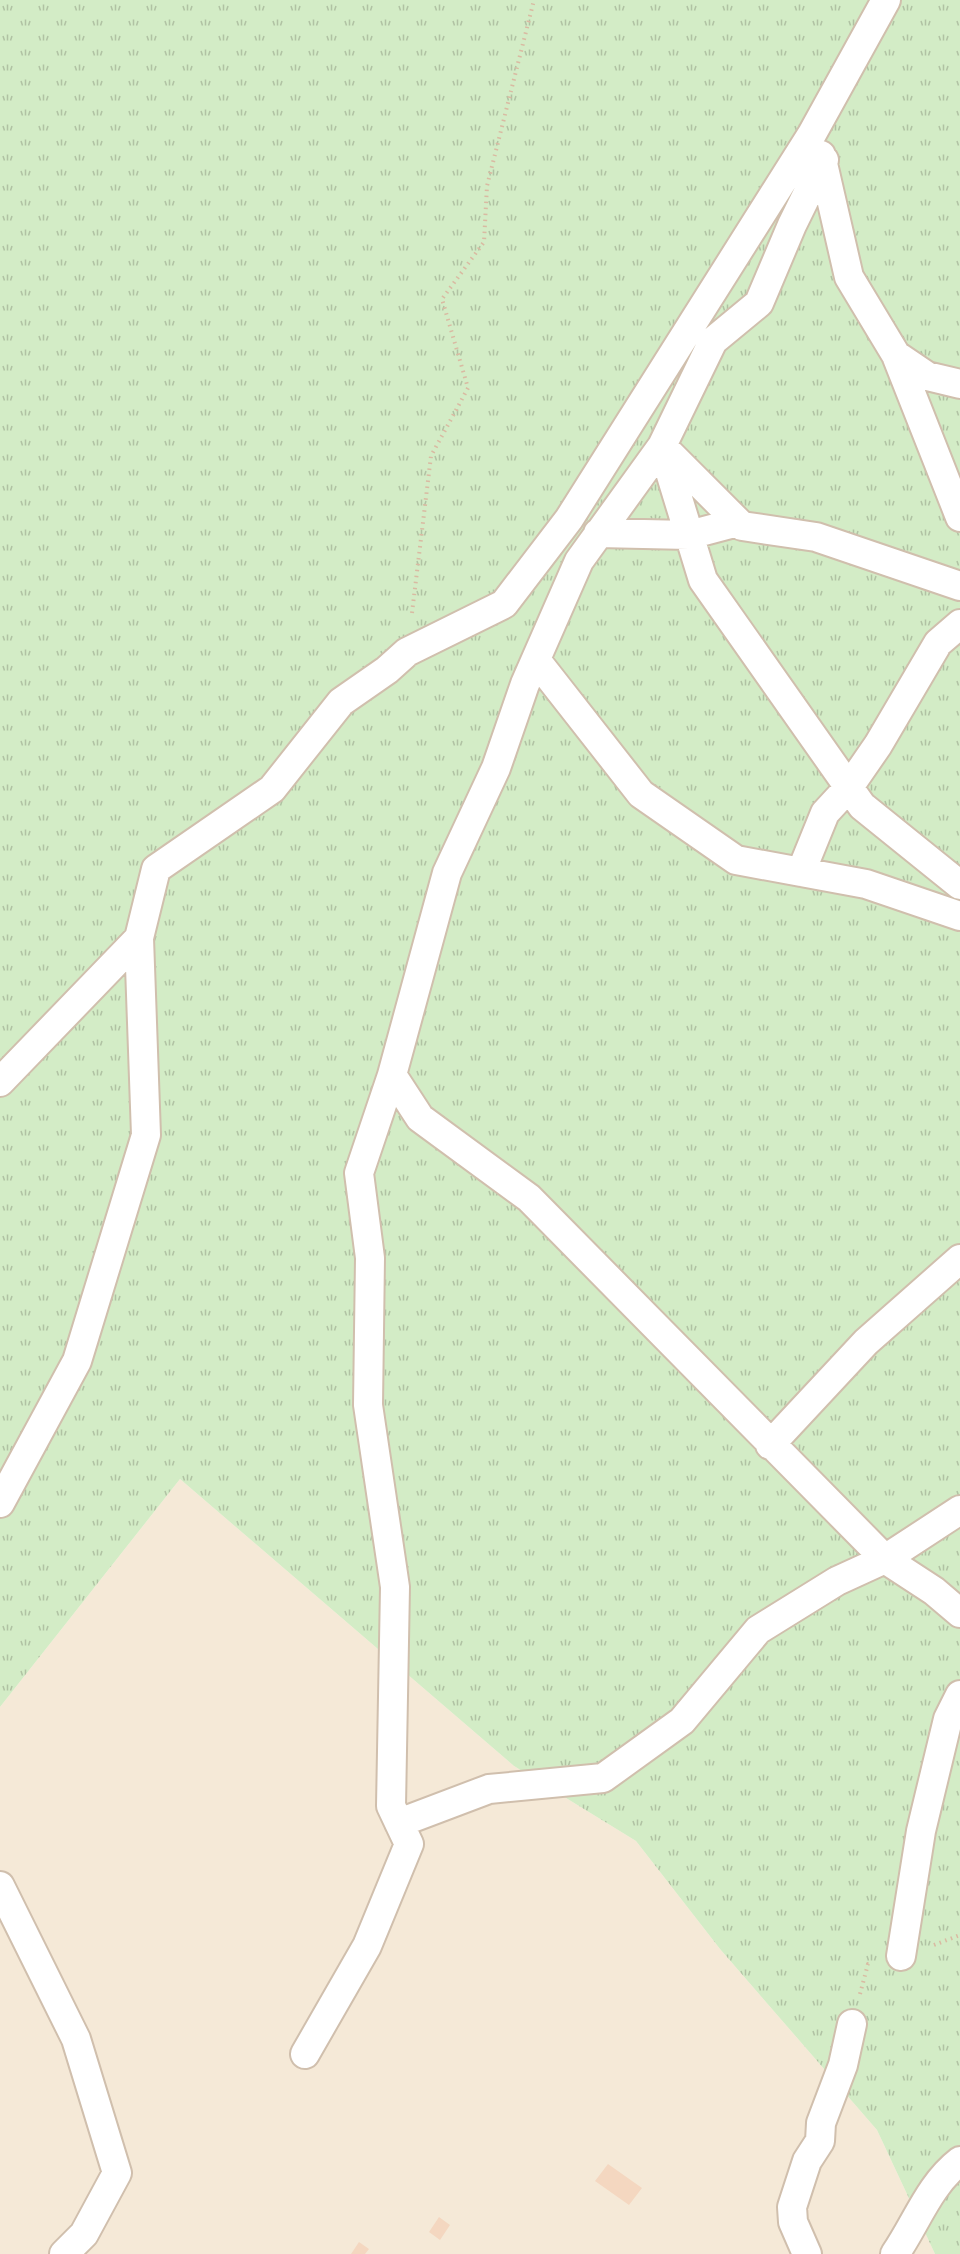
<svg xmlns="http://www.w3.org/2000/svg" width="960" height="2254" viewBox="0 0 960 2254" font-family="Jost,sans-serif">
	<defs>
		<pattern id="grass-tufts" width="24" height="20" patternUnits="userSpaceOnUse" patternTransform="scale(1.5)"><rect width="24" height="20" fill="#d3ecc6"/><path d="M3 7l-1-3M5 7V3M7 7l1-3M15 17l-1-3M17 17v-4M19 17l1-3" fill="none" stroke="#b0c2a3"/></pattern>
	</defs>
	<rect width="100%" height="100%" fill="#fdf6e9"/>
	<path fill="#f5e9d7" d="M180,1479L514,1766L636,1841L720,1949L877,2130L935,2254H0V1707Z"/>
	<path fill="url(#grass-tufts)" d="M0,0H960V2254H935L877,2130L720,1949L636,1841L514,1766L180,1479L0,1707Z"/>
	<path fill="#f4d7c0" d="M608,2164L642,2188L629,2205L595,2181Z
		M439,2217L450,2225L440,2240L429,2232Z
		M359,2242L369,2249L365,2254H351Z"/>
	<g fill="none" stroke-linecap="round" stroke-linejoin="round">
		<defs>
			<path id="street" d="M821,155L849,277L896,355L960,517
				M824,160L792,225L759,303L713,341L662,446L579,561L525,684L496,768L447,873L392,1075L420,1118L529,1198L885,1559L960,1510
				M896,355L927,376L960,384
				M662,446L703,580L862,806L960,885
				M664,448L742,526L816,537L960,586
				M598,533L689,535L738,522
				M536,660L641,794L736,860L866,884L960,916
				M801,872L825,813L849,787L878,745L938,643L960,624
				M0,1082L139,938
				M770,1445L866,1342L960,1259
				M0,1503L77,1361L146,1135L139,938L156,869L272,789L341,702L387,670L407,652L504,604L569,519L812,134L886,0
				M399,1823L489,1789L603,1778L682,1721L758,1630L837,1581L885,1559L934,1591L960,1613
				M0,1886L76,2039L117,2173L84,2234L64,2254
				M901,1956L921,1831L948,1719L960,1695
				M305,2054L367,1946L409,1844L391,1806L395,1587L368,1405L370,1258L359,1173L392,1075
				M807,2254L793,2222L792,2207L807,2161L820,2141L821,2123L843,2065L852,2024
				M895,2254C917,2222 929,2185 960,2161"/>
		</defs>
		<use href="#street" stroke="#d0bfad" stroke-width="32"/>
		<path stroke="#d9baa2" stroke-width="4" stroke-dasharray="1.5 4.5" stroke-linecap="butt" d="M412,613L431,456L468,388L442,299L484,242L487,186L534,0
			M934,1945L960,1935
			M860,1994L868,1964H872"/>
		<use href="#street" stroke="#fff" stroke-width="28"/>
	</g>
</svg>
